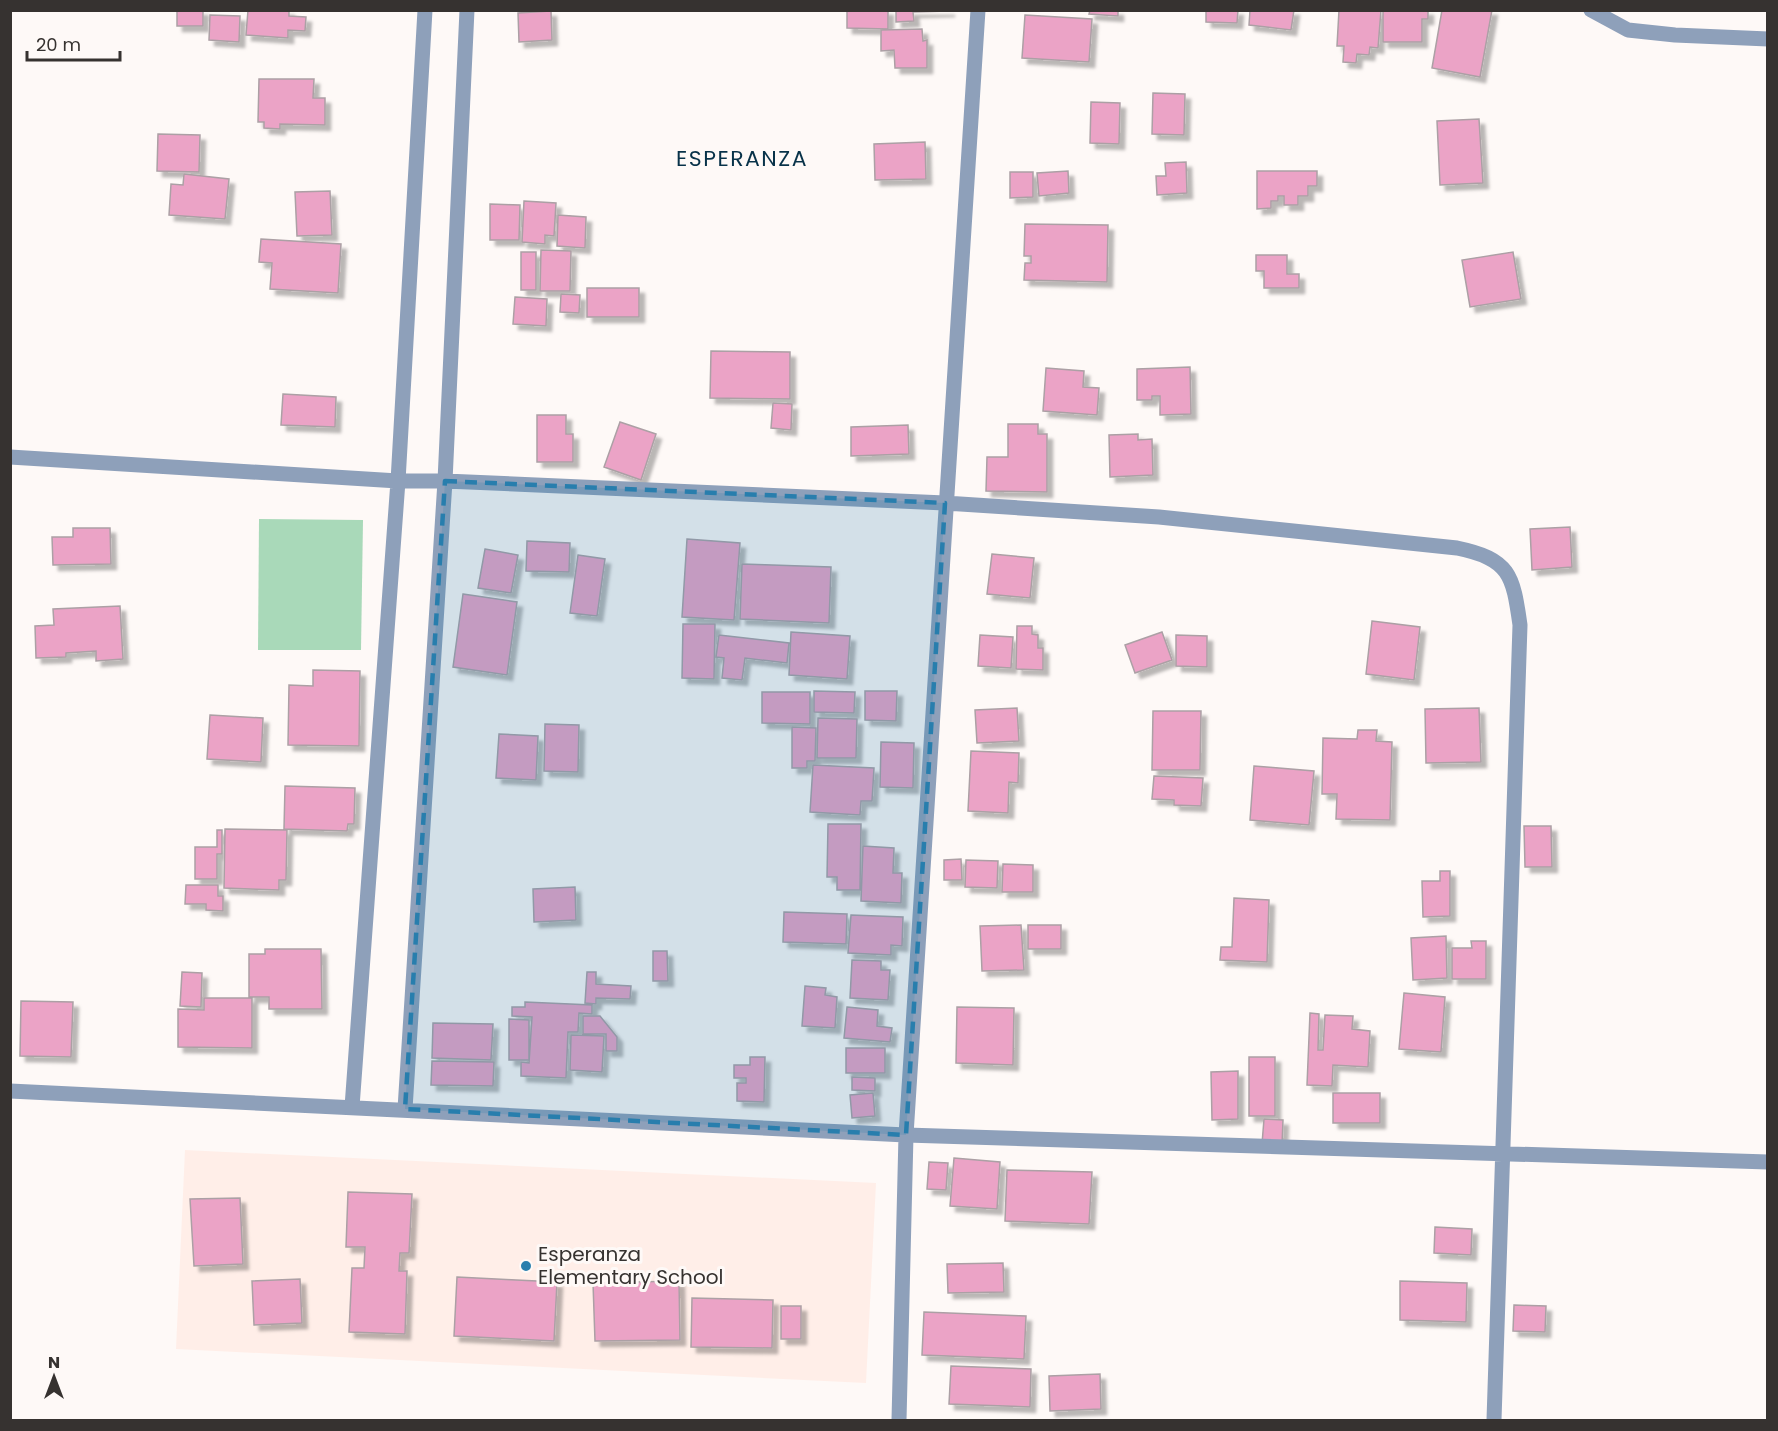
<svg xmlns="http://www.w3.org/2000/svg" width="1778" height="1431" viewBox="0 0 1778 1431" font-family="Poppins,sans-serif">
	<defs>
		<filter id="shadow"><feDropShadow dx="5.5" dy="5.5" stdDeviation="1.5" flood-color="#0004"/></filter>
	</defs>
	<rect width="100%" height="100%" fill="#fef9f7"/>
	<path fill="#ffeee8" d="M185,1150L876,1183L866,1383L176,1349Z"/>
	<path fill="#a9d9b9" d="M259,519L363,520L361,650H258Z"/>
	<path fill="#eba3c6" stroke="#aca0a5" stroke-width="1.5" filter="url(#shadow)" d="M177,10H203V26H177Z
		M248,10H289V16L306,17L305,31L288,30V38L246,35Z
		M847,10H888V29L847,28Z
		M896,10H949V11L913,12L914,21L896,22Z
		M1090,10H1118V16L1089,14Z
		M1206,10H1238L1237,23L1206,22Z
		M1250,10H1294L1291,30L1249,25Z
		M1339,10H1381L1378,48L1370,47L1369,55L1357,54L1356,63L1343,62L1344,46H1337Z
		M1383,10H1428V19H1422V42H1383Z
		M1442,10H1492L1480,77L1432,68Z
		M551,11L552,40L519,42L518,13Z
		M210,15L240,16L239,42L209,40Z
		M1025,15L1092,19L1089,62L1022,58Z
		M922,29L923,41L927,40V68H895L894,50L881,51V30Z
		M259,79H314L313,98H325V125L280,124V129L264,128V122H258Z
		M1153,93L1185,94L1184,135L1152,134Z
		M1091,102L1120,103L1119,144L1090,143Z
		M1479,119L1483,183L1440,185L1437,121Z
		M158,134L200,135L199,172L157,171Z
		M925,142L926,179L875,180L874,144Z
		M1186,162L1187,193L1157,195L1156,176H1166L1165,163Z
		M1068,171L1069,193L1039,196L1037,173Z
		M1257,171H1317V186H1308V196H1298V205H1284V196H1278V201H1271V208L1257,209Z
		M1010,172H1033V197L1010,198Z
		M184,174L229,179L225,219L169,215L171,184L183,185Z
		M330,191L332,235L297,236L295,192Z
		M524,201L556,203L554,236L545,235V244L522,242Z
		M490,204L520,205L519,240H490Z
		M558,215L586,217L585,248L557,246Z
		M1025,224L1108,225L1107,282L1024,280L1025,263H1031V256H1024Z
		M261,239L341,244L338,293L270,289L272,263L259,262Z
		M541,250L571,251L570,291H540Z
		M521,252H536V290H521Z
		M1513,252L1521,299L1470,307L1462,260Z
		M1256,255H1287V274H1299V288H1264V271H1256Z
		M587,288H639V317H587Z
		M561,294L580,295L579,313L560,312Z
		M515,297L547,299L546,326L513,324Z
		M711,351L790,352V399L710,398Z
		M1190,367L1191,414L1160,415V396H1152V400H1137V369Z
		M1046,368L1084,371L1083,387L1099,388L1097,415L1043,411Z
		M283,394L336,397L335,427L281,425Z
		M773,403L792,404L791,430L771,428Z
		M537,415H566V434H573V462H537Z
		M620,422L656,434L641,480L604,467Z
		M1008,424H1038V434H1047V492L986,491L987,457H1008Z
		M908,425L909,454L851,456V427Z
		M1138,434V440L1152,439L1153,475L1110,477L1109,435Z
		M1570,527L1572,567L1532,570L1530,529Z
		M73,528H110L111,564L53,565L52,537H73Z
		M687,539L740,543L734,620L682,617Z
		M527,541L570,543L569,572L526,571Z
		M485,549L518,555L511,593L478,588Z
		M992,554L1034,558L1030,598L987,594Z
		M578,555L605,559L597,616L570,613Z
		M742,564L831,567L829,623L740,619Z
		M463,594L517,602L507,675L453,667Z
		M120,606L123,659L96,661V651L66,653V657L36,658L35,626L54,625L53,609Z
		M1372,621L1420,627L1414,680L1366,674Z
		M683,624H715L714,679L682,678Z
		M1017,626H1032V634L1038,635V648H1043V670L1016,669Z
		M791,632L850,636L847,679L789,675Z
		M1162,632L1172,660L1135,673L1125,645Z
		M719,635L789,643L787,663L745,658L742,680L722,678L724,658L716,657Z
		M980,635L1013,637L1011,668L978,666Z
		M1176,635L1207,636V667L1176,666Z
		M313,670L360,671L359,746L288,745L289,685L313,686Z
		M814,691L855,692L854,713L814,712Z
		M865,691H897L896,721L865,720Z
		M762,692H810V724L762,723Z
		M1017,708L1019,741L977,743L975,710Z
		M1479,708L1481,762L1426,763L1425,709Z
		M1153,711H1201L1200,770H1152Z
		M210,715L263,718L261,762L207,759Z
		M818,718L857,719L856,758H817Z
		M545,724L579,725L578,772L544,771Z
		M792,727L816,728L815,761H807V768H792Z
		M1358,730H1377L1376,741L1392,742L1390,820L1336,819L1337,794H1322L1323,738L1357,739Z
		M499,734L538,736L536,780L496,778Z
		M881,742L914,743L913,788L880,787Z
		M971,751L1019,753L1018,783L1009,782L1008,813L968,811Z
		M813,765L874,768L872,801H861L860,815L810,812Z
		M1254,766L1314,771L1309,825L1250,820Z
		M1154,776L1203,778L1201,806L1174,805V800L1152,799Z
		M285,786L355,788L354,824H348L347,831L284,829Z
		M828,824H861L860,890H837V877H827Z
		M1524,826H1551L1552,867H1525Z
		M225,829L287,830L286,880H279V890L224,888Z
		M217,830H222V854H217V879H195V847H217Z
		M863,846L894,848L893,873H902L901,903L861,901Z
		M961,859L962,880H944V860Z
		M966,860L998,861L997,888L965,887Z
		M1003,864L1033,865V892H1002Z
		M1440,871H1450V916L1423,917L1422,881H1440Z
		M186,885H218V896H223V911L206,910V904H185Z
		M575,887L576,920L534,922L533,889Z
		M1234,898L1269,900L1267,962L1220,960L1221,947H1232Z
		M784,912L847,914L846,944L783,942Z
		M851,915L903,917L902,946L891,945V955L848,953Z
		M1021,925L1024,970L982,971L980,926Z
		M1028,925H1061V949H1028Z
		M1446,936L1447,978L1413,980L1411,938Z
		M1471,941H1486V979H1452V948H1472Z
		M265,949H321L322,1009H269V997H249V954H265Z
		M653,951H667L668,981H653Z
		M852,960L881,961V970H890L888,1000L850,998Z
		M182,972L202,973L201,1007L180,1006Z
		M587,972H596V984L631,986L630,999L596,998V1004L585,1003Z
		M805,986L826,988L825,995L837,997L835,1028L802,1026Z
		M1404,993L1445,997L1441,1052L1399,1049Z
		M204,998H252V1048L178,1047V1009L204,1010Z
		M21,1001L73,1002L71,1057L20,1056Z
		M525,1002L592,1005V1014L579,1013L578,1032H568L566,1078L521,1076V1062L529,1063L532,1017L512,1016V1007H525Z
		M847,1007L878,1010L877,1026L892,1028L890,1042L844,1038Z
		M957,1007L1014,1008L1013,1065L956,1063Z
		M1310,1013L1319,1014L1318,1050H1323L1325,1015L1353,1016L1352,1029L1370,1031L1368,1067L1333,1065L1332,1086L1307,1085Z
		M583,1016H600L617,1037V1051H606V1034H583Z
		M509,1019L529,1020V1060H509Z
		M433,1023L493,1024L491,1060L432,1058Z
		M571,1035L604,1036L602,1072L570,1070Z
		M846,1048H885V1073H846Z
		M750,1057H765L764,1102L737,1101V1083H746V1078H734V1065H750Z
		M1249,1057H1275V1116H1249Z
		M432,1061L494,1062L493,1086L431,1085Z
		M1238,1071V1119L1212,1120L1211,1072Z
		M852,1077L875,1078V1091L852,1090Z
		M873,1093L875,1116L852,1118L850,1095Z
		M1333,1093H1380V1123H1333Z
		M1264,1119L1283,1120L1282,1145L1262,1144Z
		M954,1158L1000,1162L997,1209L950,1206Z
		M929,1162L948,1163L946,1190L927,1189Z
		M1007,1170L1092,1172L1089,1224L1005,1221Z
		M348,1192L412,1194L409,1253H400L399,1271H407L405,1334L349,1332L352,1268H364L365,1247H346Z
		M240,1198L243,1264L194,1266L190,1199Z
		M1435,1227L1472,1229L1471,1255L1434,1253Z
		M1003,1263L1004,1292L948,1293L947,1264Z
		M457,1277L557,1282L554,1341L454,1336Z
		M300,1279L302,1323L254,1325L252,1281Z
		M679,1281L680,1340L595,1341L593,1283Z
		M1400,1281L1467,1283L1466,1322L1400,1320Z
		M692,1298L773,1300L772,1348L691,1347Z
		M1514,1305L1546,1306L1545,1332L1513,1331Z
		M781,1306H801V1339H781Z
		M924,1312L1026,1316L1024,1359L922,1355Z
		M951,1366L1031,1369L1030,1407L949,1404Z
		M1100,1374L1101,1409L1050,1411L1049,1376Z"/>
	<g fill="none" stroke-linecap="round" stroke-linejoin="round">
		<path stroke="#8ea0ba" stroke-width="15" d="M1591,10L1628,30L1675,35L1768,39
			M10,457L398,481H445L945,503L1159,517L1457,548C1510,559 1513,575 1520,625L1494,1420
			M10,1091L906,1135L1768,1162
			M352,1107L398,481L425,10
			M405,1109L445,481L467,10
			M899,1420L906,1135L978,10"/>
	</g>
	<path fill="#287ead" fill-opacity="0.2" stroke="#287ead" stroke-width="4.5" stroke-dasharray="12 8" stroke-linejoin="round" d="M445,481L945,503L906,1135L405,1109Z"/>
	<circle fill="#287ead" stroke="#fef9f7" stroke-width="2" cx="526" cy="1266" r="6"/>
	<g text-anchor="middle" stroke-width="6" stroke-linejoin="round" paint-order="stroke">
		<g font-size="20" fill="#363230" stroke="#fef9f7" text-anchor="start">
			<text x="538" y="1261">Esperanza<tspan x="538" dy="23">Elementary School</tspan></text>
		</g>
		<g font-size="22" letter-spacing="1.5" fill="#083249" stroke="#fef9f7">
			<text x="742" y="166">ESPERANZA</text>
		</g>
	</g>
	<rect width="1778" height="1431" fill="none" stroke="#363230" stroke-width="24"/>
	<g transform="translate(54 1377)" stroke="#fef9f7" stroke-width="4.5" paint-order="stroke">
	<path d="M0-4.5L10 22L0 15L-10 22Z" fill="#363230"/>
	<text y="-9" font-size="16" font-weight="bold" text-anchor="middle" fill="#363230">N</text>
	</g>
	<path d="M27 51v9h93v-9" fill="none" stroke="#363230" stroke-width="3"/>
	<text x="36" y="51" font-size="18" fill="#363230" stroke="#fef9f7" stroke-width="4.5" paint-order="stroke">20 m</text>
</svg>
